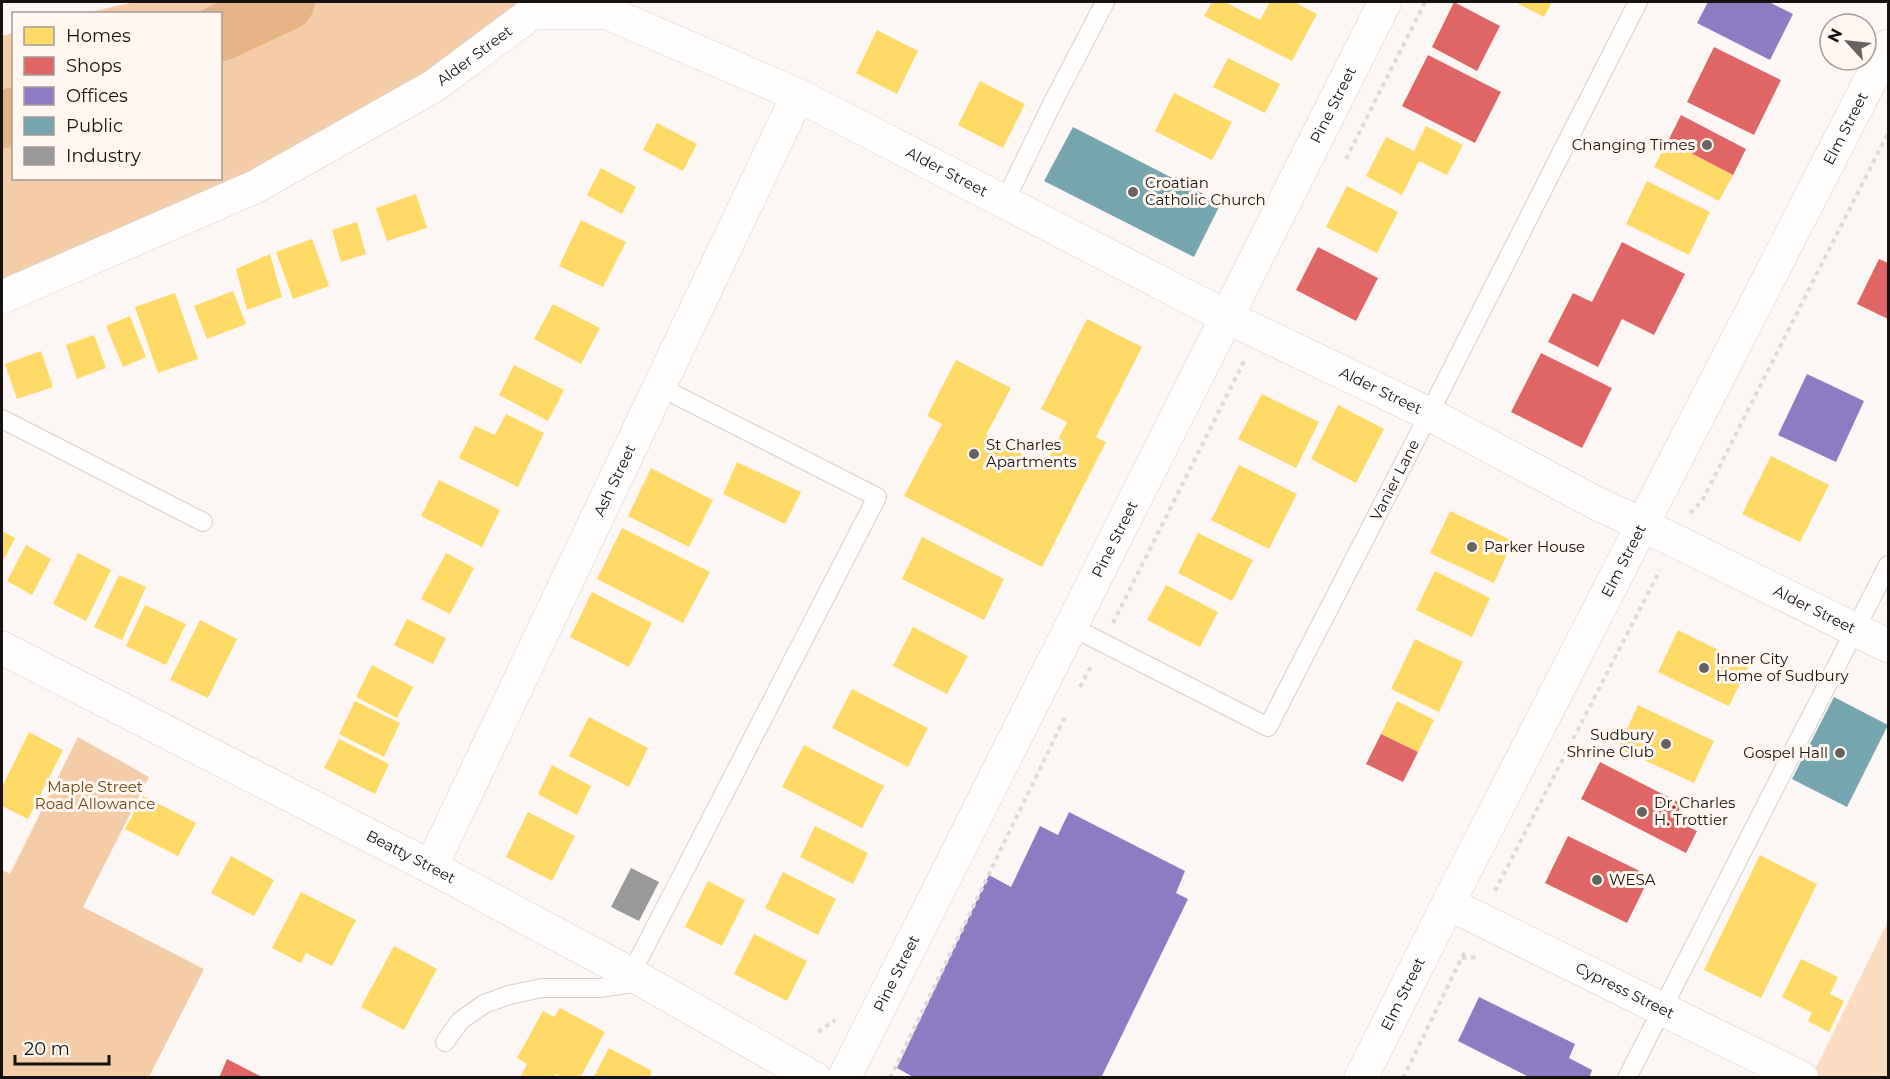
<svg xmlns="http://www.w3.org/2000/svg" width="1890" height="1079" viewBox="0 0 1890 1079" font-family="Montserrat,sans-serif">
	<rect width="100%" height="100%" fill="#fcf7f4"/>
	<path fill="#fbdcc1" d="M1888,921V1077L1811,1078Z"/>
	<path fill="#f4cca7" d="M135,2H577L436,85L2,294V36L13,33L14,178H220V14L85,13Z
		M78,737L149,777L83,907L204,969L149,1077H2V870L10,874Z"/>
	<path fill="#ffd966" d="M1212,2H1225L1260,20L1270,2H1294L1317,14L1292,61L1204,16Z
		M1515,2H1552L1544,17Z
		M877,30L918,51L897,94L856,73Z
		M1228,58L1280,84L1265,113L1213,87Z
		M980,81L1025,104L1003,148L958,125Z
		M1174,93L1232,122L1212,160L1155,131Z
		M657,123L697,144L683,171L643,150Z
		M1426,126L1463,145L1447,175L1419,161L1402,195L1366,176L1386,137L1414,151Z
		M1668,141L1733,175L1719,201L1654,167Z
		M601,168L636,187L622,214L587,195Z
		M1647,181L1710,212L1689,255L1626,224Z
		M1347,186L1398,212L1377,253L1326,227Z
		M416,194L427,228L387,241L376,208Z
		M581,220L626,242L603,287L559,266Z
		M357,222L366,254L341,262L332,230Z
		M312,239L329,286L293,299L276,252Z
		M270,254L282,297L247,310L236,269Z
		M233,291L246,324L207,339L194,306Z
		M175,293L198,359L158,373L135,307Z
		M553,304L600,328L581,364L534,339Z
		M130,316L146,357L123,367L106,326Z
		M1087,319L1142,347L1096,437L1106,442L1042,567L904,496L942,424L927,416L956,360L1011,388L986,435L1045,466L1067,422L1041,409Z
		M94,335L106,368L77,379L66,345Z
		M41,351L53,387L17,399L5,364Z
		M514,365L564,390L548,421L499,395Z
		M1262,394L1319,422L1296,468L1238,439Z
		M1338,405L1384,429L1356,483L1311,459Z
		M506,414L544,433L518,487L459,458L475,426L495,435Z
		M1771,456L1829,485L1800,542L1742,514Z
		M737,462L801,492L785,524L723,494Z
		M1239,465L1297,494L1269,549L1211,520Z
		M651,468L713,500L689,547L628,516Z
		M439,480L500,510L482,547L421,516Z
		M1450,511L1513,541L1494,583L1430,553Z
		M622,528L710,572L683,623L597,579Z
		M2,531L15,538L2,563Z
		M1198,533L1253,560L1232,601L1178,573Z
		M922,537L1004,579L984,620L902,579Z
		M26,545L51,559L32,595L7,581Z
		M78,553L111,570L86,621L53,604Z
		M446,553L474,568L450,614L421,599Z
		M1435,571L1490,598L1472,637L1416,610Z
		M119,575L146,587L122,640L94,627Z
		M1166,585L1218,612L1200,647L1147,620Z
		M592,592L652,623L629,667L570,637Z
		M145,605L186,624L166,665L126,646Z
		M407,619L446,638L433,664L394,645Z
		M200,620L237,639L208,698L170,680Z
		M913,627L968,656L947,694L893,666Z
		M1678,630L1749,665L1729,706L1658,672Z
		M1415,639L1463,662L1439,712L1391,689Z
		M372,665L413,687L397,718L356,697Z
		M852,689L928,728L908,767L832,728Z
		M355,701L400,723L384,757L339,734Z
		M1397,701L1434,720L1418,752L1381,734Z
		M1638,705L1714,741L1694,783L1618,748Z
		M589,717L648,748L629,787L569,756Z
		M29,732L63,750L28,819L2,806V787Z
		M339,739L389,764L375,794L324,768Z
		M804,745L884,786L862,828L782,787Z
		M552,765L591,786L577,815L538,794Z
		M143,796L196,823L178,856L125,829Z
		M528,812L575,836L552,881L506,857Z
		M815,826L868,853L853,884L800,857Z
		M1760,855L1817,884L1761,998L1704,970Z
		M231,856L274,880L254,916L211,893Z
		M783,872L836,899L818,935L765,908Z
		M708,881L745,900L722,946L685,927Z
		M301,892L356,920L332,966L306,953L301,963L272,948Z
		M754,934L807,961L787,1001L734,974Z
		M394,946L437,969L404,1030L361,1007Z
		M1801,959L1838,977L1830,994L1844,1001L1829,1032L1808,1021L1812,1013L1782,997Z
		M560,1008L605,1032L580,1078H563L556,1074L554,1078H520L527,1064L517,1058L543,1011L554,1017Z
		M609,1048L652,1071L649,1078H593Z"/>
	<path fill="#e06666" d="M1454,2L1500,26L1477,71L1432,47Z
		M1714,47L1781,80L1754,135L1687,102Z
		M1428,55L1501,92L1475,143L1402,106Z
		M1681,115L1746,149L1733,175L1668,141Z
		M1622,242L1685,274L1654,335L1622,319L1598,367L1548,342L1573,293L1592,302Z
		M1318,247L1378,278L1356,321L1296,290Z
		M1879,259L1888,263V319L1857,304Z
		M1541,353L1612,388L1582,448L1511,412Z
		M1381,734L1418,752L1403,782L1366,764Z
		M1600,762L1682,804L1674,820L1697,831L1686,853L1581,799Z
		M1568,836L1650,876L1627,923L1545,883Z
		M227,1059L264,1078H219Z"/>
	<path fill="#8e7cc3" d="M1708,2H1769L1793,14L1770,60L1697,23Z
		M1807,374L1864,401L1836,462L1778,435Z
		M1069,812L1185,871L1176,893L1188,899L1101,1078H915L897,1068L989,875L1011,887L1040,826L1058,835Z
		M1479,997L1575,1044L1569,1058L1592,1070L1589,1078H1531L1458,1041Z"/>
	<path fill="#76a5af" d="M1073,127L1221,203L1194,257L1044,181Z
		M1834,697L1888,725L1847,807L1792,779Z"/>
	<path fill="#999" d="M631,868L659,882L639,921L611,907Z"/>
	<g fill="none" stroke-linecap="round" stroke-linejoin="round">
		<path stroke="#e4b486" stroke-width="57" d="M220,33L286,2
			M2,120L14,116"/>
		<defs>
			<g id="service">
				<path d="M1004,203L1052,104L1105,2"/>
				<path d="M2,419L203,522"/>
				<path id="s1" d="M1070,626L1268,727L1429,414L1638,2"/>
				<path d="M631,974L877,497L660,387"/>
				<path d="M445,1042L460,1021L484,1004L509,995L542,988H599L640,982"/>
				<path d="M1627,1078L1888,565"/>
			</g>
			<g id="minor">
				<path id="s2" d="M2,297L255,187L434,86L532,13H608L798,95L1227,317L1429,414L1596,503L1643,525L1888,646"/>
				<path id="s3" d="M431,867L798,95"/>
				<path id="s4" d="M1449,904L1802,1078"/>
				<path id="s5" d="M844,1078L1385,2"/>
			</g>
			<g id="tertiary">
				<path id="s6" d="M2,648L431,867L631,974L814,1078"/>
			</g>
			<g id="primary">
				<path id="s7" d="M1361,1078L1457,886L1888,46"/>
			</g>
		</defs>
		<use href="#service" stroke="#d3cfcc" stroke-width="20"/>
		<use href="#minor" stroke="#d3cfcc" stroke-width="34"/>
		<use href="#tertiary" stroke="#d3cfcc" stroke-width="34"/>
		<use href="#primary" stroke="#d3cfcc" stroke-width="34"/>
		<path stroke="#dddbda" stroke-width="4" stroke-dasharray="4.5 4.5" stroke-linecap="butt" d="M1346,159L1425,2
			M1690,513L1702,501L1888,133
			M1113,623L1244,361
			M1080,687L1092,664
			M1495,891L1660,570
			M1462,958L1480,957
			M818,1032L835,1020
			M890,1078L1066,715
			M1403,1078L1466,949"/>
		<use href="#service" stroke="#fffefd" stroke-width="18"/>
		<use href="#minor" stroke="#fffefd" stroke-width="33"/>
		<use href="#tertiary" stroke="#fffefd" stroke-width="33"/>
		<use href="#primary" stroke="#fffefd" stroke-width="33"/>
	</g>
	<g fill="#666260" stroke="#fff7f0" stroke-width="2">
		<circle cx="1707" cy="145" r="6"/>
		<circle cx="1133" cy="192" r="6"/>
		<circle cx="974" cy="454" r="6"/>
		<circle cx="1472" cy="547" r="6"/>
		<circle cx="1704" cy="668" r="6"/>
		<circle cx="1666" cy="744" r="6"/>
		<circle cx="1840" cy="753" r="6"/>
		<circle cx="1642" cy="812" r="6"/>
		<circle cx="1597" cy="880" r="6"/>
	</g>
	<g text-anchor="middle" stroke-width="6" stroke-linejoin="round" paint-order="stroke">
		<g font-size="15" fill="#161210" stroke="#fff7f0">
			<text dy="5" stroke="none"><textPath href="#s2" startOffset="532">Alder Street</textPath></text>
			<text dy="5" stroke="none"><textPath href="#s5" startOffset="1089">Pine Street</textPath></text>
			<text dy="5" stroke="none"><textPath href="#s7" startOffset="1066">Elm Street</textPath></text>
			<text dy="5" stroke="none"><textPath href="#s2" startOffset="1054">Alder Street</textPath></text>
			<text dy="5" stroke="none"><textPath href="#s2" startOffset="1540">Alder Street</textPath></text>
			<text dy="5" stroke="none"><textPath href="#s1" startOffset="500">Vanier Lane</textPath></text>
			<text dy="5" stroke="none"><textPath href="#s3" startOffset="428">Ash Street</textPath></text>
			<text dy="5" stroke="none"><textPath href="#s5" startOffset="603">Pine Street</textPath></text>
			<text dy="5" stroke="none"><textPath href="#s7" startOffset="580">Elm Street</textPath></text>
			<text dy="5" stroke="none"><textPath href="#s2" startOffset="2026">Alder Street</textPath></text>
			<text dy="5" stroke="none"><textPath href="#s6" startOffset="459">Beatty Street</textPath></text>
			<text dy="5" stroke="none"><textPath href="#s5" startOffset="117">Pine Street</textPath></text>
			<text dy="5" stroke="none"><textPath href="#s4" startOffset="196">Cypress Street</textPath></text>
			<text dy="5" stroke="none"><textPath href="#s7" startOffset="94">Elm Street</textPath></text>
		</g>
		<g font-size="15" fill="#161210" stroke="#fff7f0" text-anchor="start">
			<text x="1695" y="150" text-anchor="end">Changing Times</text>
			<text x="1145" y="188">Croatian<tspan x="1145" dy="17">Catholic Church</tspan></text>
			<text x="986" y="450">St Charles<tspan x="986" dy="17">Apartments</tspan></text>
			<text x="1484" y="552">Parker House</text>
			<text x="1716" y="664">Inner City<tspan x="1716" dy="17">Home of Sudbury</tspan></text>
			<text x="1654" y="740" text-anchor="end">Sudbury<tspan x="1654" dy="17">Shrine Club</tspan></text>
			<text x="1828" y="758" text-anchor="end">Gospel Hall</text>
			<text x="1654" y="808">Dr. Charles<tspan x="1654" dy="17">H. Trottier</tspan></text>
			<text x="1609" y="885">WESA</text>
		</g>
		<g font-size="15" fill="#714514" stroke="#fff7f0">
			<text x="95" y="792">Maple Street<tspan x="95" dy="17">Road Allowance</tspan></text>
		</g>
	</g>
	<rect width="1890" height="1079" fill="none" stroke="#161210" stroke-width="6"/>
	<rect x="12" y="12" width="210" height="168" fill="#fff7f0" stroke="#a29b96" stroke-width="1.5"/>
	<rect x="24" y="27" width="30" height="18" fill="#ffd966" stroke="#a29b96" stroke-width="1.5"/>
	<text x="66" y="42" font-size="18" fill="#161210">Homes</text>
	<rect x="24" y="57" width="30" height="18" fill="#e06666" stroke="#a29b96" stroke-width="1.5"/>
	<text x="66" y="72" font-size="18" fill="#161210">Shops</text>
	<rect x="24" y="87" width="30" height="18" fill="#8e7cc3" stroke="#a29b96" stroke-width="1.5"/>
	<text x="66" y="102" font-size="18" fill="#161210">Offices</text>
	<rect x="24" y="117" width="30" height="18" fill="#76a5af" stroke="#a29b96" stroke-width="1.5"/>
	<text x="66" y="132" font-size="18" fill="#161210">Public</text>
	<rect x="24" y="147" width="30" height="18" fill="#999999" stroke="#a29b96" stroke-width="1.5"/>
	<text x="66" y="162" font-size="18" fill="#161210">Industry</text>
	<g transform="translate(1848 42) rotate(297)"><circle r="28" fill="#fff7f0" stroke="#a29b96" stroke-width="1.5"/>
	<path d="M0-4.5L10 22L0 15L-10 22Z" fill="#666260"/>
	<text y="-9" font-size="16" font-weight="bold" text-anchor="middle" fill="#161210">N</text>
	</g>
	<path d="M15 1055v9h94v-9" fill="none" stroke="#161210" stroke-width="3"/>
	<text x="24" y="1055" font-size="18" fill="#161210" stroke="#fff7f0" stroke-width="4.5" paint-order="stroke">20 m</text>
</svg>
